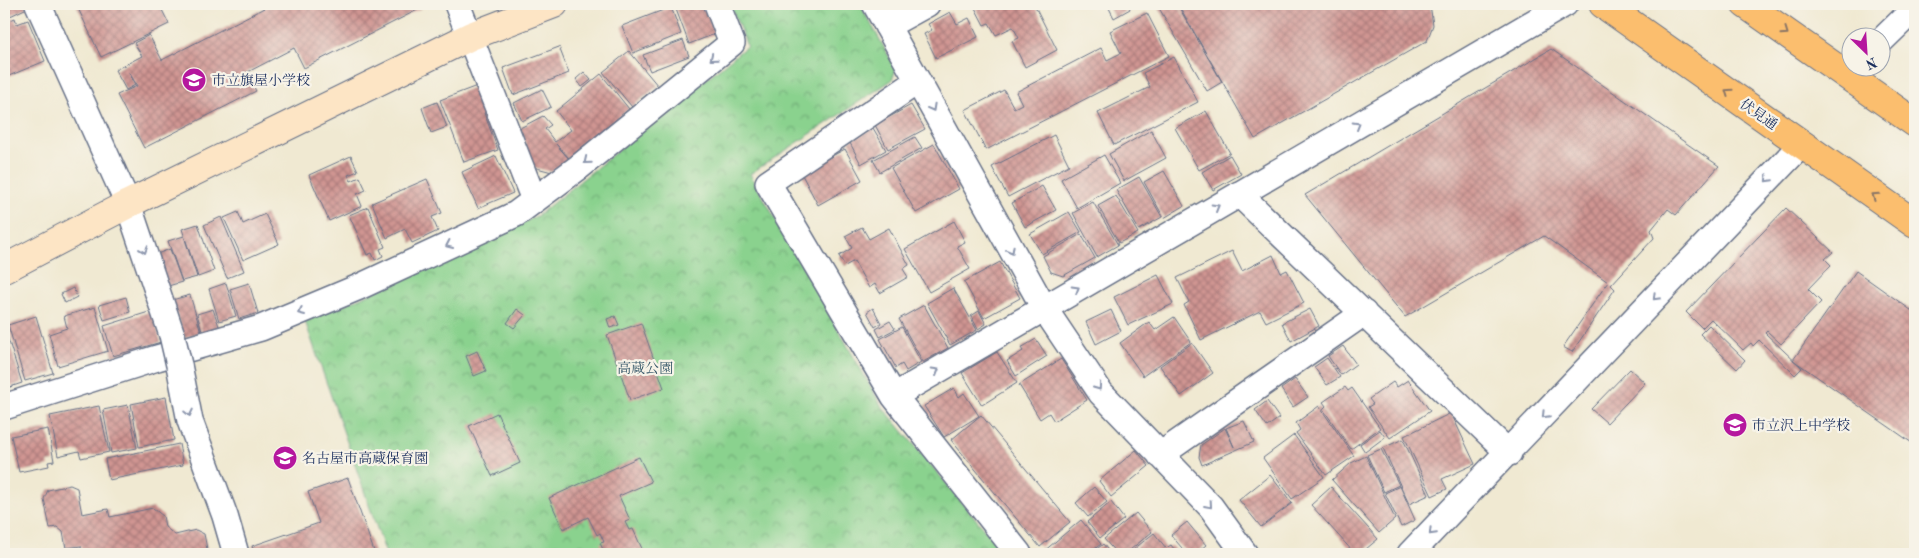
<svg xmlns="http://www.w3.org/2000/svg" width="1919" height="558" viewBox="0 0 1919 558" font-family="'Old Standard TT','Noto Serif JP',serif">
	<defs>
		<pattern id="park-crowns" width="20" height="18" patternUnits="userSpaceOnUse" patternTransform="scale(1.25)"><rect width="20" height="18" fill="#8ad28e"/><path d="M2 6a3 3 0 1 1 6 0M12 15a3 3 0 1 1 6 0" fill="none" stroke="#70ab77"/></pattern>
		<pattern id="building-cross-hatch" width="8" height="8" patternUnits="userSpaceOnUse" patternTransform="scale(1.25)"><rect width="8" height="8" fill="#d09592"/><path d="M0 0l8 8M0 8l8-8" fill="none" stroke="#a87a7a"/></pattern>
	</defs>
	<rect width="100%" height="100%" fill="#f7f3e8"/>
	<filter id="ink" filterUnits="userSpaceOnUse"><feTurbulence type="fractalNoise" baseFrequency=".02" numOctaves="2"/><feDisplacementMap in="SourceGraphic" scale="10" xChannelSelector="R" yChannelSelector="G"/><feConvolveMatrix kernelMatrix="1 2 1 2 8 2 1 2 1" color-interpolation-filters="sRGB"/></filter>
	<filter id="wash" filterUnits="userSpaceOnUse"><feTurbulence type="fractalNoise" baseFrequency=".0096" numOctaves="4" result="noise"/><feDisplacementMap in="SourceGraphic" scale="20" xChannelSelector="R" yChannelSelector="G"/><feGaussianBlur stdDeviation="1.12" result="paint"/><feColorMatrix in="noise" values="0 0 0 0 0 0 0 0 0 0 0 0 0 0 0 0 0 1.4 0 .05"/><feComposite in="paint" operator="in"/></filter>
	<g filter="url(#wash)">
		<rect width="100%" height="100%" fill="#f0e9d2"/>
		<path fill="url(#park-crowns)" stroke="#528076" d="M730,4H860L896,69L892,80L750,174L881,405L1005,554H386L305,321L442,263L537,216L747,46Z"/>
		<g id="blocks">
			<path fill="url(#building-cross-hatch)" d="M4,4H25L27,8L4,19Z
				M76,4H159L169,24L101,57Z
				M272,4H429L304,68L294,48L246,73L256,91L144,148L117,95L137,86L129,72L135,85L126,90L115,70L142,56L134,43L149,35L162,60Z
				M674,4H704L715,34L689,44Z
				M973,4H1034L1057,50L1025,67L1012,41L1019,38L1013,27L996,35L989,23L984,25Z
				M1107,4H1128L1130,9L1114,18Z
				M1168,4H1177L1222,82L1207,91L1159,8Z
				M1178,4H1430L1433,25L1427,41L1255,139Z
				M671,7L681,34L633,53L622,26Z
				M950,12L957,24L969,18L978,37L936,58L924,34L932,30L928,24Z
				M1147,13L1169,56L986,150L965,110L1004,90L1014,108L1022,104L1016,92L1101,48L1107,60L1121,53L1110,31Z
				M15,18L17,24L28,20L45,61L4,78V23Z
				M683,40L689,56L650,71L643,55Z
				M559,47L569,73L513,95L503,68Z
				M1551,49L1719,166L1676,215L1668,209L1651,230L1654,238L1611,285L1615,289L1572,352L1563,347L1608,282L1544,236L1405,317L1305,195Z
				M629,51L658,86L632,107L603,72Z
				M1174,57L1198,102L1114,145L1098,113L1150,87L1143,73Z
				M584,72L591,80L582,87L576,79Z
				M601,74L629,109L569,158L556,144L569,159L552,172L533,167L520,128L543,116L551,125L545,129L555,142L571,130L556,111Z
				M477,86L487,112L484,113L498,150L464,162L440,100Z
				M542,89L551,107L522,121L514,103Z
				M437,102L447,127L431,133L422,108Z
				M911,105L925,129L888,149L875,125Z
				M1206,111L1230,153L1199,170L1175,128Z
				M873,128L886,150L861,164L849,141Z
				M1151,130L1166,158L1124,181L1109,154Z
				M1054,135L1069,165L1008,197L992,167Z
				M915,137L922,148L880,172L873,160Z
				M934,144L959,189L916,213L891,168Z
				M845,149L862,180L818,205L801,173Z
				M1104,155L1120,183L1077,208L1061,179Z
				M1230,155L1241,174L1213,190L1202,172Z
				M351,156L358,171L348,175L351,181L360,177L366,190L357,194L362,206L329,221L309,175Z
				M496,156L513,193L478,208L462,172Z
				M1164,171L1184,206L1164,218L1144,182Z
				M1139,177L1162,217L1139,230L1116,190Z
				M427,179L442,213L432,217L438,231L412,243L405,229L387,238L372,203Z
				M1042,186L1056,210L1025,227L1012,203Z
				M1116,196L1138,233L1119,243L1098,206Z
				M1093,202L1118,245L1097,257L1073,213Z
				M368,207L385,247L380,249L383,256L375,260L372,253L367,255L349,215Z
				M1786,208L1833,252L1825,259L1831,265L1808,289L1821,302L1781,344L1767,331L1765,333L1802,368L1795,375L1759,340L1753,346L1751,343L1743,350L1711,319L1702,328L1686,312Z
				M238,212L243,224L265,214L279,244L243,260L224,218Z
				M1069,212L1081,232L1042,254L1030,234Z
				M221,217L244,271L227,278L204,225Z
				M954,221L965,242L957,246L970,269L929,292L905,249Z
				M198,224L214,271L198,277L182,229Z
				M862,227L869,239L889,228L909,265L903,269L908,277L880,293L875,284L869,288L854,261L845,266L839,256L852,248L845,236Z
				M1081,234L1095,258L1063,276L1051,272L1043,256Z
				M184,236L197,277L182,281L168,241Z
				M170,249L182,282L168,286L157,254Z
				M1232,251L1242,271L1273,255L1281,273L1287,270L1304,303L1266,322L1260,311L1201,340L1184,305L1189,302L1177,278Z
				M1000,262L1020,298L984,318L964,282Z
				M1856,271L1915,313V445L1793,360Z
				M1158,275L1173,304L1128,325L1114,297Z
				M226,283L236,316L219,321L209,289Z
				M249,283L258,313L239,319L230,289Z
				M73,288L77,297L65,303L61,294Z
				M953,288L977,330L950,345L927,303Z
				M190,295L201,332L184,338L172,300Z
				M126,297L130,312L104,320L99,305Z
				M924,305L948,348L923,362L899,319Z
				M95,307L108,351L58,366L49,334L67,328L64,316Z
				M873,308L881,323L875,327L867,312Z
				M213,309L220,329L203,335L197,314Z
				M517,309L525,315L514,328L507,323Z
				M1310,309L1319,326L1291,341L1282,323Z
				M1111,310L1121,331L1096,344L1086,322Z
				M152,311L161,342L113,356L104,326Z
				M979,311L986,324L978,329L971,316Z
				M36,316L53,373L25,381L8,325Z
				M615,316L619,325L610,328L607,319Z
				M1174,317L1191,342L1143,376L1120,343L1149,322L1155,330Z
				M890,321L895,329L880,337L876,329Z
				M641,323L664,388L630,400L607,335Z
				M1709,325L1745,360L1737,369L1700,334Z
				M4,326L22,383L4,389Z
				M902,327L921,362L906,371L902,364L896,368L880,339Z
				M1036,339L1047,356L1016,376L1007,361L1023,351L1021,348Z
				M1192,343L1213,373L1181,396L1160,366Z
				M1343,346L1356,364L1341,375L1328,356Z
				M477,351L486,371L474,376L466,356Z
				M997,352L1017,383L982,405L962,373Z
				M1327,358L1340,377L1327,385L1314,367Z
				M1061,359L1087,400L1054,421L1049,413L1040,419L1019,385Z
				M1630,369L1645,383L1607,423L1591,409Z
				M1295,379L1308,397L1293,407L1281,389Z
				M1408,380L1430,411L1390,438L1368,407L1373,404L1369,399L1393,382L1397,387Z
				M1345,387L1348,391L1352,388L1380,428L1351,449L1323,409L1326,406L1323,402Z
				M954,388L959,397L964,393L979,416L944,437L924,406Z
				M166,397L174,440L139,447L131,404Z
				M1267,401L1279,418L1267,427L1255,410Z
				M128,405L137,448L111,453L103,410Z
				M99,406L109,452L81,458L79,451L58,456L50,416Z
				M1319,406L1354,456L1326,475L1296,433L1300,430L1296,423Z
				M497,413L520,463L492,476L469,426Z
				M1451,413L1475,464L1442,479L1447,489L1432,496L1404,436Z
				M981,415L1070,522L1040,547L951,440Z
				M1244,421L1254,442L1202,465L1199,457L1201,445L1225,428L1234,447L1226,428Z
				M48,429L54,461L48,462L49,466L19,472L11,436Z
				M1380,430L1385,437L1365,452L1360,444Z
				M1294,435L1324,477L1292,499L1263,458Z
				M1403,439L1429,495L1409,504L1383,448Z
				M179,444L183,465L109,480L105,459Z
				M1381,449L1399,485L1384,492L1367,455Z
				M1136,450L1149,466L1111,497L1099,481Z
				M1366,456L1395,519L1379,533L1332,480L1351,463Z
				M639,457L651,482L619,496L630,520L625,522L629,530L633,529L644,553L640,554H605L600,543L604,542L600,533L597,535L588,517L563,529L549,498Z
				M1270,475L1292,503L1261,527L1239,500Z
				M348,478L375,554H255L252,546L319,523L308,492Z
				M70,485L77,488L82,514L108,509L110,517L153,508L163,516L165,527L175,535L196,530L204,534L208,554H82L81,546L66,548L63,532L57,527L50,528L44,499L48,490Z
				M1400,486L1415,520L1401,527L1385,493Z
				M1094,487L1107,502L1088,517L1076,503Z
				M1331,487L1378,539L1360,554H1355L1311,505Z
				M1111,502L1124,519L1100,538L1087,522Z
				M1136,513L1152,532L1125,554H1117L1104,539Z
				M1081,520L1101,544L1088,554H1045L1043,552Z
				M1187,522L1206,545L1195,554H1187L1171,535Z
				M1154,533L1166,548L1171,545L1178,554H1128Z
				M1103,544L1111,554H1091Z"/>
		</g>
	</g>
	<g filter="url(#ink)">
		<use href="#blocks" fill-opacity="0" stroke="#667087" stroke-width="1"/>
		<g fill="none" stroke-linecap="round" stroke-linejoin="round">
			<defs>
				<path id="street" d="M38,4L128,204L172,335
					M457,4L534,200
					M875,4L1044,308L1101,393L1211,507L1245,554
					M887,26L927,4
					M1882,40L1915,8
					M918,81L768,183L894,396L1019,554
					M1239,194L1509,453
					M179,365L190,421L225,516L236,554
					M894,396L1565,4
					M4,407L157,358L261,328L359,287L516,214L579,167L732,43L717,4
					M1160,455L1364,313
					M1410,554L1802,144"/>
				<path id="secondary" d="M4,269L128,204L471,36L554,4"/>
				<path id="highway" d="M1603,4L1915,224
					M1745,4L1915,123"/>
			</defs>
			<use href="#street" stroke="#667087" stroke-width="28"/>
			<use href="#secondary" stroke="#667087" stroke-width="30"/>
			<use href="#highway" stroke="#667087" stroke-width="30"/>
			<use href="#street" stroke="#fff" stroke-width="25"/>
			<use href="#secondary" stroke="#fde5c5" stroke-width="28"/>
			<use href="#highway" stroke="#fbbe6e" stroke-width="28"/>
			<defs>
				<path id="street-bridge" d="M172,335L179,365"/>
			</defs>
			<use href="#street-bridge" stroke="#667087" stroke-width="28" stroke-linecap="butt"/>
			<use href="#street-bridge" stroke="#fff" stroke-width="25"/>
		</g>
		<defs><path id="oneway-chevron" d="M-2-3.5L2.5 0L-2 3.5" fill="none" stroke-width="1.6" stroke-linecap="round" stroke-linejoin="round" transform="scale(1.25)"/></defs>
		<g stroke="#8b7666">
			<use href="#oneway-chevron" transform="translate(1785 32) rotate(35)"/>
			<use href="#oneway-chevron" transform="translate(1728 92) rotate(-145)"/>
			<use href="#oneway-chevron" transform="translate(1875 196) rotate(-145)"/>
		</g>
		<g stroke="#8d97ae">
			<use href="#oneway-chevron" transform="translate(713 58) rotate(141)"/>
			<use href="#oneway-chevron" transform="translate(932 108) rotate(61)"/>
			<use href="#oneway-chevron" transform="translate(1357 125) rotate(-30)"/>
			<use href="#oneway-chevron" transform="translate(587 161) rotate(141)"/>
			<use href="#oneway-chevron" transform="translate(1768 179) rotate(134)"/>
			<use href="#oneway-chevron" transform="translate(1216 207) rotate(-30)"/>
			<use href="#oneway-chevron" transform="translate(449 245) rotate(155)"/>
			<use href="#oneway-chevron" transform="translate(144 250) rotate(71)"/>
			<use href="#oneway-chevron" transform="translate(1011 250) rotate(61)"/>
			<use href="#oneway-chevron" transform="translate(1076 289) rotate(-30)"/>
			<use href="#oneway-chevron" transform="translate(1656 297) rotate(134)"/>
			<use href="#oneway-chevron" transform="translate(301 312) rotate(157)"/>
			<use href="#oneway-chevron" transform="translate(936 371) rotate(-30)"/>
			<use href="#oneway-chevron" transform="translate(1098 387) rotate(55)"/>
			<use href="#oneway-chevron" transform="translate(189 413) rotate(78)"/>
			<use href="#oneway-chevron" transform="translate(1545 415) rotate(134)"/>
			<use href="#oneway-chevron" transform="translate(1209 505) rotate(49)"/>
			<use href="#oneway-chevron" transform="translate(1432 532) rotate(134)"/>
		</g>
	</g>
	<defs>
		<symbol id="school-disc" viewBox="-11 -11 22 22"><circle r="9.5" fill="#b5179e" stroke="#f7f3e8"/><path d="M0-5L7-2L0 1L-7-2ZM-4 1L0 2.5L4 1V4Q0 6-4 4Z" fill="#fff"/></symbol>
	</defs>
	<g fill-rule="evenodd">
		<use href="#school-disc" x="180" y="66" width="28" height="28"/>
		<use href="#school-disc" x="1721" y="411" width="28" height="28"/>
		<use href="#school-disc" x="271" y="444" width="28" height="28"/>
	</g>
	<g text-anchor="middle" stroke-width="4.5" stroke-linejoin="round" paint-order="stroke">
		<g font-size="14" fill="#1b2f5e" stroke="#f7f3e8" text-anchor="start">
			<text x="212" y="85">市立旗屋小学校</text>
			<text x="1752" y="430">市立沢上中学校</text>
			<text x="302" y="463">名古屋市高蔵保育園</text>
		</g>
		<g font-size="14" fill="#1b2f5e" stroke="#f7f3e8">
			<text transform="translate(1759 114) rotate(35)" y="5">伏見通</text>
		</g>
		<g font-size="14" fill="#37586a" stroke="#f7f3e8">
			<text x="645" y="373">高蔵公園</text>
		</g>
	</g>
	<rect width="1919" height="558" fill="none" stroke="#f7f3e8" stroke-width="20"/>
	<g transform="translate(1866 52) rotate(155)"><circle r="24" fill="#f7f3e8" stroke="#9fa5b1"/>
	<path d="M0-4L9 19L0 12L-9 19Z" fill="#b5179e"/>
	<text y="-8" font-size="14" font-weight="bold" text-anchor="middle" fill="#1b2f5e">N</text>
	</g>
</svg>
